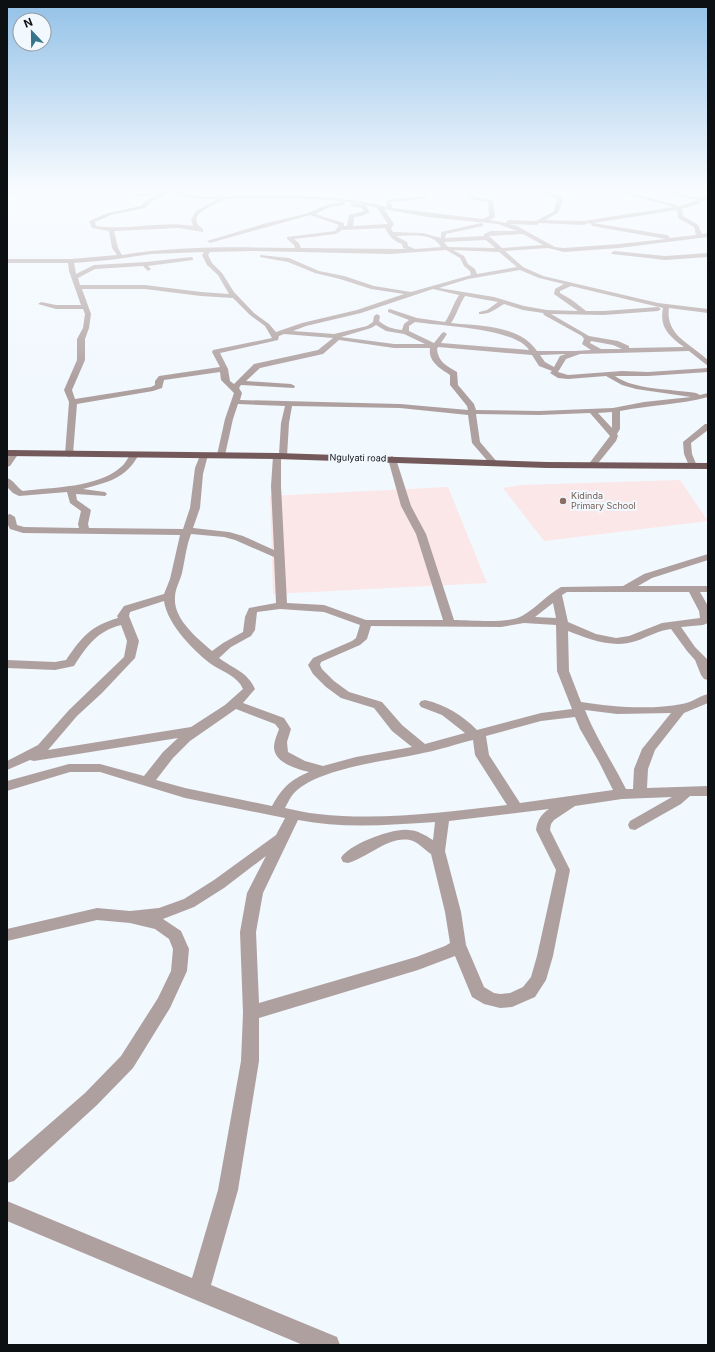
<svg xmlns="http://www.w3.org/2000/svg" width="715" height="1352" viewBox="0 0 715 1352" font-family="Inter,sans-serif">
	<rect width="100%" height="100%" fill="#f1f8fe"/>
	<path fill="#fce7e8" d="M680,480L708,521L544,541L503,488L521,485Z
		M448,487L487,583L273,594L270,496Z"/>
	<g fill="none" stroke-linecap="round" stroke-linejoin="round">
		<path fill="#afa0a0" fill-rule="evenodd" d="M31,191H47L7,195V193Z
			M122,191L137,194L160,192L162,193C175,188 182,195 196,196C211,198 227,196 242,196C290,196 340,194 387,207L386,200L426,196L428,198L391,202L392,208L483,219L489,216L488,202L470,199L464,191H468L474,197L493,200L495,217L490,220L506,223L508,220L536,221L554,211L557,199L539,191H544L561,197L563,201L558,213L545,220L583,221L674,207L618,192V191H624L677,205V207L697,200L654,191C673,189 690,202 708,195V198L698,204L682,209L683,216L698,225L702,234L708,233V237L619,248L564,252L548,248L505,251L523,267L543,276L658,303L708,309V313L669,308C665,335 691,344 708,360V366L689,351L580,354L566,359L558,372L568,375L622,371L648,372L708,368V372L648,376H615C634,390 672,389 696,393L700,395L708,393V397C678,405 650,405 620,411V429L617,434L618,436L616,441L595,467H589L588,465L610,436L590,413L539,415L476,414L480,442L498,463L494,466L491,465L472,443L468,415L400,408L292,406L289,423L287,456L286,458H281V486L287,603L324,605L366,620H443L416,534L401,506L388,459L392,456L396,459L411,506L426,534L454,620C470,620 509,624 522,616C536,608 547,595 561,587L623,586L644,574L708,554V560L652,578L638,586H708V592H700L708,606V623L703,625L681,627L695,647L707,659L708,680L704,679L701,675L695,660L687,651L671,629C659,630 648,637 636,641C613,649 589,639 568,631L569,671L581,702C611,707 652,710 682,704C691,703 699,696 708,694V703L684,713L655,750L648,769L647,788L708,786V796H690L681,804L635,830L630,829L628,825L630,821L672,797L622,799L575,806L554,820L551,824L550,830L570,870L553,956L546,980L535,997L512,1007L500,1008L484,1004L472,997L455,956L418,970L259,1018V1061L238,1190L211,1285L337,1337L340,1345H303L7,1221V1201L192,1278L218,1190L241,1061L243,1013L240,932L247,893L266,856L224,888L194,907L163,919L181,931L189,949L187,971L170,1008L133,1068L97,1105L14,1181L7,1183V1161L85,1093L121,1056L158,998L171,971L173,949L169,939L155,929L130,923L97,920L7,941V929L97,908L130,911L159,908L184,899L214,880L276,835L285,818L185,798L100,772H70L7,791V781L69,764H100L144,776L163,752L178,738L34,761L30,760L7,770V761L38,745L69,710L124,657L127,641L121,625C97,631 87,646 74,666L55,670L7,668V660L55,662L66,660C82,637 90,626 118,618L117,616L124,606L164,594L170,579L180,535L23,533L10,529L7,523V515L10,514L15,517L17,525L24,527L79,528L78,524L81,511L70,503L67,492L19,496L13,493L7,487V478C14,480 17,488 23,491C53,487 97,488 121,467C126,463 128,457 132,452H138L139,454C126,479 108,482 83,489L105,492L107,494L105,496L76,494L77,500L91,510L88,524L89,528L183,529L190,508L195,468L201,453H207L208,455L203,474L200,508L193,528L229,532L243,536L274,550L271,486L273,456L274,454H279L281,423L285,406L238,404L233,419L225,455L224,457H218L217,455L225,419L234,393L221,380L220,372L164,380L162,388L153,391L77,404L73,454L69,457L65,454L69,402L64,390L77,360V339L83,328L85,314L83,309H56L38,304L41,302L56,305H81L69,271L68,263H7V259H71L117,255L112,248L109,231L92,228L89,221L108,213L141,206L148,199L158,195L137,196ZM168,192L195,199H218L196,211L191,220L193,226C161,220 128,231 96,226L95,222L111,215L145,208L152,201L168,194ZM289,198C318,200 349,199 377,208L388,224L353,226L354,217L362,216L370,212L366,206L353,203L350,205L351,206L362,208L364,211L349,215L347,226H344V223L315,214L330,207L345,205V203L343,202L327,205L305,214L263,224L207,241L210,243L310,215L339,225L335,231L287,237V239L294,245L295,248C237,247 179,246 122,255L118,248L114,231L179,228L203,232V229C184,216 211,206 222,201V199ZM384,209L427,217L498,224L517,231H491L484,234V236L445,238L446,234L483,226V224L481,223L441,232V238L423,233L393,232L391,228L394,224ZM677,210L678,218L694,227L696,235L669,238V236L667,235L593,223ZM539,223L583,225L590,223L592,226L666,239L619,244L564,248L555,247L517,226L509,224L537,225ZM385,228C389,236 393,241 402,244L403,248L406,249L301,248L299,243L294,239L336,234L342,230ZM523,234L543,245L502,248L489,236ZM396,236C411,236 433,232 441,247L415,249L408,246L407,242ZM486,240L495,248L448,247L444,242ZM446,250L460,258L464,266L470,271L471,275L411,292L374,286L344,276L319,271L289,258L260,255V257L288,262L315,273L340,279L371,289L404,294L357,310L302,323L276,332L269,324L254,313L234,292L222,273L212,263L208,255L210,252L251,251L390,254ZM453,250L499,252L517,267L477,274L475,269L468,264L464,256ZM204,252L202,255L207,265L218,275L229,294L201,292L145,285H80L78,278L95,269L143,266L148,271L151,269L148,266L193,260V258L191,257L146,262L94,265L76,274L74,263L110,260L151,254ZM520,270L539,278L564,284L555,289L554,294L578,311L547,310L524,306L494,297L439,288L468,279ZM571,286L663,308C659,327 669,336 684,347L629,348V346L618,341L589,336L551,314L604,315L658,311L661,309L658,307L604,311H586L572,300L560,293V291ZM82,289H145L201,296L233,298L250,315L265,326L272,338L213,350L212,352L220,367L159,376L155,381V385L151,387L75,399L72,390L85,360V339L89,328L91,314ZM433,289L459,295C453,304 451,313 445,322L417,318L390,309L388,310V312L409,320L404,324L402,330C393,329 386,327 379,321L380,316L377,314L374,316L373,322L367,326L334,334L293,331L306,326L361,313ZM465,296L498,302L487,310L479,312V314C488,315 496,309 504,304L523,310L543,313L544,315L582,336L584,339L582,344L591,350L575,351H537C520,325 479,326 451,323C457,314 459,305 465,296ZM415,322C441,326 515,328 529,350L441,343L447,334L444,332L442,333L434,343L409,331V326ZM376,325L386,331L404,334L425,344H394L341,337L371,328ZM284,334L333,338L318,350L254,364L234,384L230,381L228,369L220,353L278,340L279,336ZM339,340L394,348H430C428,362 440,368 450,375V385L467,406L468,410L400,404L240,400L242,393L239,388L241,385L294,388L295,386L291,384L246,381L260,368L323,354ZM591,341L613,345L622,349H601L590,343ZM438,347L532,355L539,366L552,371L550,373L558,378L568,379L606,376L622,385L636,389L691,397L644,402L613,408L539,411L476,410L474,404L458,385L457,372C447,366 438,362 437,349ZM566,354L560,356L554,367L545,362L540,355ZM612,412V428L598,413ZM191,534L224,537L235,540L274,557L276,603L249,608L245,617L243,632L223,643L212,651C197,638 173,619 175,597C175,589 180,581 182,573C185,560 186,547 191,534ZM567,592H689L699,611L700,618L662,623L629,636L616,638L596,634L568,622L562,595ZM164,601C167,624 195,653 214,666C224,672 238,677 243,689L225,705L191,727L48,750L77,716L102,693L135,658L139,641L129,616L130,612ZM553,603L556,618L535,617ZM280,609L324,612L360,625L356,638L352,641L313,658L308,665L313,674L326,687L341,698L374,708L392,731L412,747L356,757L323,766L305,761L288,752L287,742L291,729L284,718L243,703L255,689C248,672 232,668 219,658L231,647L251,636L255,630L257,612ZM524,623L556,625L557,671L572,709L541,713L477,730C462,715 446,705 425,700L421,701L419,704L421,707L442,715L465,733L425,744L402,725L382,702L349,692L334,681L322,669L320,665L321,662L360,645L367,639L371,626L501,627ZM236,709L275,724L279,729C277,735 274,741 274,748C275,763 297,769 309,772C290,780 282,788 272,806L185,788L156,780L173,758L190,741ZM585,710L617,714L671,713L642,749L634,769L633,789H626C613,763 596,738 585,710ZM575,717L580,729L599,762L613,790L520,803L489,755L486,736L541,721ZM473,740L475,755L507,805C445,812 381,821 318,814C307,813 296,810 285,808C287,804 289,800 291,797C311,768 390,761 423,753C440,750 456,744 473,740ZM549,809C541,814 537,821 536,830L556,870L537,956L531,977L523,987L510,993L500,994L494,993L484,987L466,945L461,912L445,851L449,821ZM298,820C343,829 389,825 435,822L433,840C425,835 417,830 408,830C392,828 348,845 341,858L343,862L348,863C367,858 392,833 413,841C420,844 425,850 431,854L445,912L450,943L445,946L416,957L259,1003L256,932L263,893Z
			M614,251L665,256L708,253V257L665,260L612,254L611,253Z
			M705,424H708V430L691,443L692,454L697,466L696,468H690L684,454L683,442Z
			M15,450L19,453L10,466L7,467C7,460 7,452 15,450Z"/>
		<path fill="#73595a" fill-rule="evenodd" d="M7,450L277,453L547,462L708,463V469L547,468L277,459L7,456Z"/>
	</g>
	<linearGradient id="sky" x2="0" y2="1"><stop stop-color="#93c1e7"/><stop offset="0.5" stop-color="#f9fcff"/><stop offset="1" stop-color="#f9fcff" stop-opacity="0"/></linearGradient>
	<rect width="715" height="380" fill="url(#sky)"/>
	<circle fill="#8d6e63" stroke="#f1f8fe" stroke-width="1.5" cx="563" cy="501" r="4"/>
	<g text-anchor="middle" stroke-width="4" stroke-linejoin="round" paint-order="stroke">
		<g font-size="9" fill="#0d1013" stroke="#f1f8fe">
			<text transform="translate(358 458) rotate(1)" y="3">Ngulyati road</text>
		</g>
		<g font-size="9" fill="#785e54" stroke="#f1f8fe" text-anchor="start">
			<text x="571" y="499">Kidinda<tspan x="571" dy="10">Primary School</tspan></text>
		</g>
	</g>
	<rect width="715" height="1352" fill="none" stroke="#0d1013" stroke-width="16"/>
	<g transform="translate(32 32) rotate(338)"><circle r="19" fill="#f1f8fe" stroke="#969ba0"/>
	<path d="M0-3L7 15L0 10L-7 15Z" fill="#367589"/>
	<text y="-6" font-size="11" font-weight="bold" text-anchor="middle" fill="#0d1013">N</text>
	</g>
</svg>
